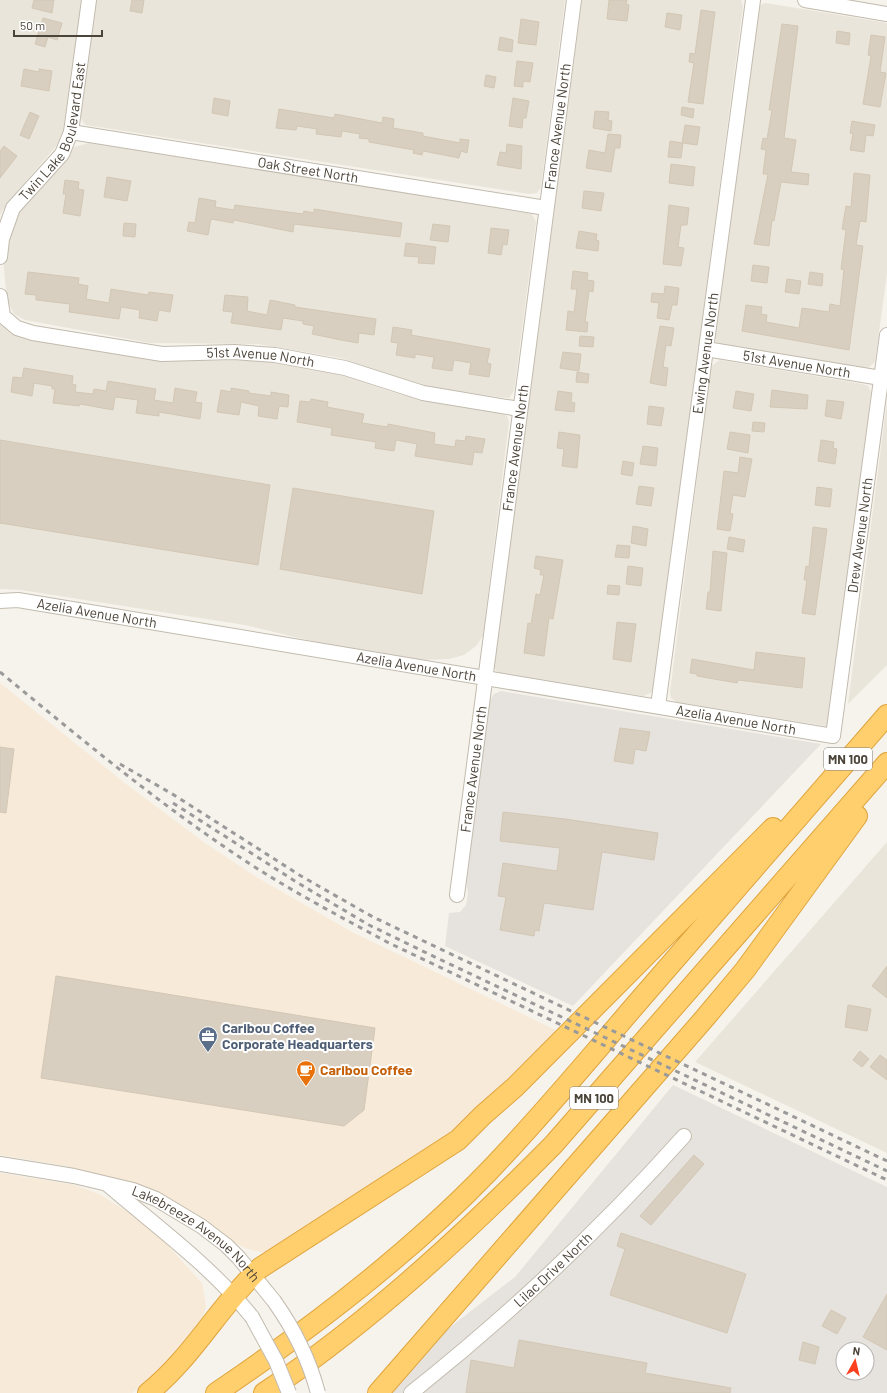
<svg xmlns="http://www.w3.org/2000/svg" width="887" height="1393" viewBox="0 0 887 1393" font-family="Barlow,sans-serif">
	<rect width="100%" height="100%" fill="#f6f3ec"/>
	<path fill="#eae5da" d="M0,0H83L63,132L58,144L7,203L0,215Z
		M96,0H565L541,187L537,193L529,194L86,125L82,121L80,113Z
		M582,0H741L743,6L654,691L644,696L501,675L494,668Z
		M766,3L887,23V273L875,362L868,368L720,345L716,342L715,336L757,10L760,5Z
		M89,143H104L532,214L536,222L514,391L509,398L499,397L423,386L341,358L258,344L150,343L25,320L14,314L7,300L3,260L8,229L24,197L74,147Z
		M0,321L7,329L23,337L147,359L172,361L261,360L306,367L335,373L395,393L426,401L501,413L507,416L509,422L483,636L476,646L464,655L449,659L422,660L333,646L245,625L21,590L0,589Z
		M720,360L862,384L868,386L871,392L831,719L829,724L826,726L676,702L671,698L670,692L711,366Z
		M887,401V665L848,704Z
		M887,842V1153L695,1062Z"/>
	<path fill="#f7ead8" d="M0,683L126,784L205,843L258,878L352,932L564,1034L467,1122L426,1152L400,1165L278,1249L268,1252H260L245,1248L225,1237L191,1211L145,1187L66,1166L0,1155Z
		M0,1173L75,1185L101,1195L128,1212L160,1237L202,1283L206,1306L200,1328L157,1373L132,1393H0Z"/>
	<path fill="#e6e2dd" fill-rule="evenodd" d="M501,691L821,744L573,1006L445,946L449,913L460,912L466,905L468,893L466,881L490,700L494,694Z
		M673,1085L887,1187V1393H392L445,1331L515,1277ZM843,1349H867V1373H843Z"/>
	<path fill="#d8cfc1" stroke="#d3c7b4" d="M34,0H54L52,13L32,8Z
		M132,0H144L142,13L130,11Z
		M609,0H627L626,4L629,5L627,21L607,19Z
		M701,10L715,12L703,104L688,102L694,63L689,62L690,53L695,54Z
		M667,13L682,15L680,30L665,27Z
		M43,18L62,23L57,40L48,37L45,47L35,44Z
		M521,19L539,22L536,45L518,43Z
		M782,24L798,26L784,138L796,140L791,172L809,174L808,185L781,182L774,221L772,220L769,246L754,244L768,174H763L766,150L761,149L763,138L767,139L772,110H769Z
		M837,31L850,33L849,45L836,43Z
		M871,35L885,37L880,72L886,73L880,107L863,104L871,56L868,55Z
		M500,37L513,40L512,52L498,50Z
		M517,61L533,63L530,82L523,81V87L514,86Z
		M24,69L39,72V69L52,71L49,91L21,86Z
		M486,75L496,77L494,88L484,86Z
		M214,98L230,101L228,116L212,113Z
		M513,98L529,101L526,118H523L522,128L509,126Z
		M682,107L694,109L693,118L681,115Z
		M279,109L334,118L335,114L382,123L383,117L394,119L393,128L423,133V136L460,143V139L469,140L467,153L461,151L459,158L423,151L422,155L413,153L414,150L369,142V139L359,138L360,134L342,131L341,137L316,134L317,129L297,126L296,130L276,128Z
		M595,111L609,112L608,120L612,121L611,131L593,128Z
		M30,112L39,116L29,139L20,135Z
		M852,121L875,125L873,136L866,135L864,152L850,150L853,134L850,133Z
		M685,125L700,127L697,145L683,143L681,158L668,157L670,141L682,143Z
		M608,134L621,135L620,148H615L611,172L586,168L589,150L605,153Z
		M507,144L522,146L521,169L497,165L500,152L506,153Z
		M4,146L17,156L0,178V151Z
		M671,164L695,167L693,186L669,183Z
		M854,173L870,175L866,222L860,221L856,245L863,246L849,350L742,331L746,305L762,307L761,314L767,315L766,322L799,328L802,308L829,312L830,304L840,306L844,270L841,269L846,230L842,229L846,206L851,207Z
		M107,177L131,181L127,201L104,197Z
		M65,180L79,182L78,189L84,190L80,216L63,213L66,194H63Z
		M584,191L604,193L601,211L582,208Z
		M199,198L216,201L215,207L234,210L235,205L303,214L304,211L314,213V209L402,223L400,237L294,224L293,232L234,220L233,223L211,219L208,235L187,231L189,222L195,223Z
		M669,205L689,208L687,225H681L678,247L684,248L681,266L663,264Z
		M124,223L136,224L135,237L123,236Z
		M433,224L450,226L448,242L430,240Z
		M491,228L509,230L507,245L503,244L501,255L488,253Z
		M579,231L597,234L596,240L599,241L598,251L576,248Z
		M406,243L436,247L434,264L418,263L419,257L404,256Z
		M753,265L769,267L767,283L751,281Z
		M573,271L588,273L587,280L594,281L593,292L589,291L585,322H588L587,332L566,330L568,311L574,312L577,289H571Z
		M28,272L79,278L78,284L88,286L86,299L109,303L111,289L148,295L149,292L173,295L170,312L159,310L157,321L139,318L140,310L121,307L119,319L69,312L70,304L36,300V295L25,294Z
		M810,272L823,274L822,286L808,284Z
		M787,279L801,281L799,294L785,292Z
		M665,286L679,288L677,305H672L669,320L657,318L659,303L651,302L652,293L664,294Z
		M225,295L248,297L247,311L267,315L270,300L295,305V307L376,319L374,335L359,333L358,343L341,340L312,334L314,326L303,324V321L283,318L281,330L231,323L233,312L223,311Z
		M660,326L674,328L671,346L666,345L663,367L668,368L666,386L650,383Z
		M393,327L412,330L411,335L490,349L487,363L491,364L489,377L469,374L471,363L454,360L452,371L432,368L434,357L415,354V358L396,355L398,343L391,342Z
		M580,336L594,337L593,347L579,346Z
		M563,352L581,354L579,371L560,368Z
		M24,368L73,376L72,384L76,385L75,392L93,394L94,389L106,391L108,381L156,389L154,400L173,403L175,388L197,392L195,402L202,403L200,419L159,412V416L136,413L138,400L115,397L113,410L80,404L79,406L53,403L55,389H52V386L34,383L32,396L11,392L13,377L22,378Z
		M577,372L589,374L588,383L576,382Z
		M231,388L249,391V393L271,396V392L289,395L288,407L279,406L277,419L258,416L259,406L241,402L239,415L217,412L221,390L231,392Z
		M772,390L808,395L807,409L770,407Z
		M558,391L572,393L571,402L575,403L574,412L555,410Z
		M736,391L754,394L751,411L733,408Z
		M311,399L328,402L327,407L364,414L362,423L388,427V424L435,433L434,444L455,447L456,440L465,441L466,436L485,439L482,453L474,452L472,465L415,456L417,444L396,440L394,451L375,448L376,442L331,435L332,428L297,422L300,401L310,402Z
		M827,400L844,402L841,419L825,416Z
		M649,406L664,408L661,426L647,424Z
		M753,422L765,423L764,432L752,431Z
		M559,432L580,435L577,468L562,466L564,449L557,448Z
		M730,432L750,435L748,453L727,449Z
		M0,440L270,485L258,565L0,523Z
		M821,440L834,442L833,448L837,449L835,464L818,461Z
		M643,446L658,448L656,466L640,464Z
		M740,457L752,459L745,497L733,495L730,513L733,514L730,531L717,529L724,471L738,473Z
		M623,461L634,463L632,476L621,474Z
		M639,486L654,488L651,506L636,504Z
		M817,487L832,489L830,507L815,505Z
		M293,488L434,511L422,594L280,569Z
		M633,526L648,529L646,546L631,543Z
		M813,527L827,529L815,615L802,613L807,580H804L806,566L809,567Z
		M729,537L745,540L743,552L727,549Z
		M617,545L630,546L629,558L615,557Z
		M713,551L727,553L721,611L706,609L708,592H710Z
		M536,556L563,560L553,619L549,618L544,656L524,653L528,623L531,624L536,594L540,595L544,575H540L541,570L534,568Z
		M628,566L643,568L641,586L626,584Z
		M608,585L620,586L619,595L607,594Z
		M617,622L636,624L631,662L613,659Z
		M756,652L805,658L802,688L738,680L737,683L697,676V674L690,673L692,659L754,670Z
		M620,728L650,732L646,751L635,749L633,764L614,761Z
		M0,747L14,749L6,813L0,812Z
		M503,812L565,819L658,833L654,860L602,852L593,910L544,903L539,931L535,930L534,936L500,930L506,897L498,896L503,863L557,871L560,848L500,841Z
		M887,966V998L872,986Z
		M56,976L375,1028L364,1110L344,1126L41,1078Z
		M848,1005L871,1009L867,1031L845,1027Z
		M860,1051L869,1059L862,1067L853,1060Z
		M880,1055L887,1060V1080L870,1067Z
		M694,1155L704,1164L651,1225L640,1216Z
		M621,1233L746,1274L727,1333L610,1295L625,1249L617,1246Z
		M887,1294V1350L863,1337Z
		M831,1310L846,1318L837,1334L822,1326Z
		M519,1340L647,1363L645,1373L731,1388L730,1393H466L471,1360L514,1368Z
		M803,1342L819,1347L815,1364L799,1360Z"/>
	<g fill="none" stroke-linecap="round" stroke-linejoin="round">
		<defs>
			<g id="minor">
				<path d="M805,0L887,14"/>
				<path id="s1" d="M71,132L546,208"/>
				<path id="s2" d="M0,257L2,239L13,208L62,154L71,132L89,0"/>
				<path id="s3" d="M0,296L3,316L17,328L33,333L162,354L234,352L275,355L345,368L423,393L519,409"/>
				<path id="s4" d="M706,349L881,378L887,377"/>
				<path id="s5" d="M0,601L18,600L833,736L887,335"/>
				<path id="s6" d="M658,706L753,0"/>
				<path id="s7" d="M457,895L574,0"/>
				<path id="s8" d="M0,1164L74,1176L133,1190L156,1199L201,1226L226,1245L239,1258L274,1301"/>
				<path d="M108,1185C157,1227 211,1266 252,1317"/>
				<path id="s9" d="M411,1393C509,1315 601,1229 684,1136"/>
			</g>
			<path id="highway" d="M148,1393C193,1357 219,1306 260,1268L458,1140L483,1115L515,1087L773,828
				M216,1393C312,1328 407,1256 488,1172C543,1115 593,1054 644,995C725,901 806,808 887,715
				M264,1393C370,1322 464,1235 553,1145L887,763
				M378,1393L704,1019L745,970L857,816"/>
		</defs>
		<use href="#minor" stroke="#c2bbae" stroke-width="16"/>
		<use href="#highway" stroke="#e0a43c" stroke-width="22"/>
		<use href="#minor" stroke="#fff" stroke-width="14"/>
		<use href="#highway" stroke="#ffcf6e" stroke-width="20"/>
		<path stroke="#9a9a9a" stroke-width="3" stroke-dasharray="5 5" stroke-linecap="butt" d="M0,672C80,738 160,805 247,862C293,892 341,917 389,943L887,1180
			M120,764L174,795L301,876L373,917L887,1161
			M173,803L298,883L369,925L437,958L887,1171"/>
		<defs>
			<path id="minor-bridge" d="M274,1301C294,1329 309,1359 318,1393
				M252,1317L276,1361L289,1393"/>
		</defs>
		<use href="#minor-bridge" stroke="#c2bbae" stroke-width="16" stroke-linecap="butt"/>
		<use href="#minor-bridge" stroke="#fff" stroke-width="14"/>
	</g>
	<defs>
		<symbol id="office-pin" viewBox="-11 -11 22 30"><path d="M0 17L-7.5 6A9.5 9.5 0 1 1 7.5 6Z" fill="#5c6f8a" stroke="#fff"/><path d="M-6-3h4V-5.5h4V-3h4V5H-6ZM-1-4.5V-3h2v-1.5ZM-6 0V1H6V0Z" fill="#fff"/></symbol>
		<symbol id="cafe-pin" viewBox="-11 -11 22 30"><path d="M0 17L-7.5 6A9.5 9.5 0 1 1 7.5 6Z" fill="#e8710a" stroke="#fff"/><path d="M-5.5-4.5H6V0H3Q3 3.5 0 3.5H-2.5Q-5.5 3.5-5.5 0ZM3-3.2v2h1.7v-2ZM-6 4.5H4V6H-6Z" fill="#fff"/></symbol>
	</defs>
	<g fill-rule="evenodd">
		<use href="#office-pin" x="197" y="1025" width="22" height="30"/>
		<use href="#cafe-pin" x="295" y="1059" width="22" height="30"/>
	</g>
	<g text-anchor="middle" stroke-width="4" stroke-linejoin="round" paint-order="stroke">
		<g fill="#fff" stroke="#817c74" stroke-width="1">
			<rect x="824" y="748" width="48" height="22" rx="3"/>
			<rect x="570" y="1087" width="48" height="22" rx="3"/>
		</g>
		<g font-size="13" font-weight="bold" fill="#4b4439">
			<text x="848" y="764">MN 100</text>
			<text x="594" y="1103">MN 100</text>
		</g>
		<g font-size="14" fill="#4b4439" stroke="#fff">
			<text dy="5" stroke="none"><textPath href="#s7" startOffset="775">France Avenue North</textPath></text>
			<text dy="5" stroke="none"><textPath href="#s2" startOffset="141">Twin Lake Boulevard East</textPath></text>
			<text dy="5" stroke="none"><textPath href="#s1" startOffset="240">Oak Street North</textPath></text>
			<text dy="5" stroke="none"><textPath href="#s6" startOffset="356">Ewing Avenue North</textPath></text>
			<text dy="5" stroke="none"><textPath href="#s3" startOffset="285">51st Avenue North</textPath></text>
			<text dy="5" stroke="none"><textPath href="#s4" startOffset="92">51st Avenue North</textPath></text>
			<text dy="5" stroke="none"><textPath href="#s7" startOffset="451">France Avenue North</textPath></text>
			<text dy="5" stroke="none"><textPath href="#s5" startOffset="1047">Drew Avenue North</textPath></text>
			<text dy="5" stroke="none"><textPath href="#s5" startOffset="98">Azelia Avenue North</textPath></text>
			<text dy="5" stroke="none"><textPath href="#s5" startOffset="422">Azelia Avenue North</textPath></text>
			<text dy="5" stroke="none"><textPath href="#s5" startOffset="746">Azelia Avenue North</textPath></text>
			<text dy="5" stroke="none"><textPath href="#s7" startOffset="127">France Avenue North</textPath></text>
			<text dy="5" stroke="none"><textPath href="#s8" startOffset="213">Lakebreeze Avenue North</textPath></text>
			<text dy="5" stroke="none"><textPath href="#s9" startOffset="188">Lilac Drive North</textPath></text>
		</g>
		<g font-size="14" font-weight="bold" fill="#4e5e75" stroke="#fff" text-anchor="start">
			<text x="222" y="1033">Caribou Coffee<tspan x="222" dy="16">Corporate Headquarters</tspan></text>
		</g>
		<g font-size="14" font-weight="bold" fill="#c56008" stroke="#fff" text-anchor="start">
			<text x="320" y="1075">Caribou Coffee</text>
		</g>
	</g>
	<g transform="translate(855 1361) rotate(8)"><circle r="19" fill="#ffffff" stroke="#b7b4b0"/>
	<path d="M0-3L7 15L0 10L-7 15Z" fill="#fc3f1d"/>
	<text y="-6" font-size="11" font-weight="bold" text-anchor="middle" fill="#4b4439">N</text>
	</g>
	<path d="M14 30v6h88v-6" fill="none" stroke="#4b4439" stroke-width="2"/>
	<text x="20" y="30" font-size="12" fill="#4b4439" stroke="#ffffff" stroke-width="3" paint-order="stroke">50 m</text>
</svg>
